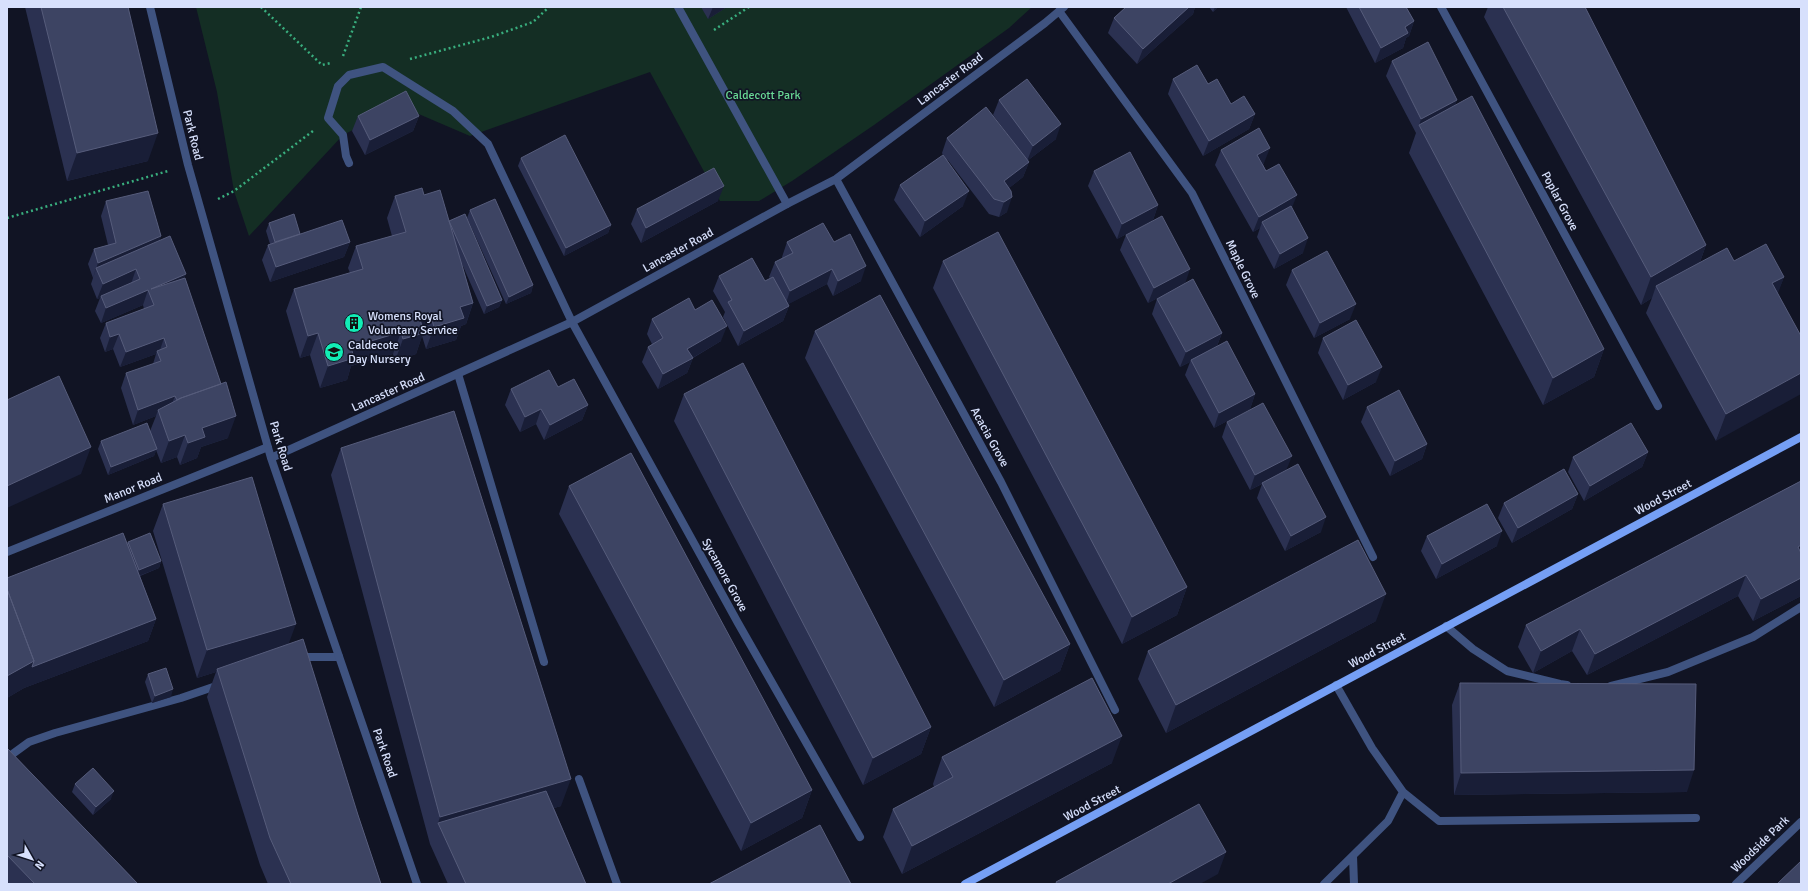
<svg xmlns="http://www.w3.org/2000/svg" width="1808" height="891" viewBox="0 0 1808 891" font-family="Signika,sans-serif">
	<rect width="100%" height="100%" fill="#111424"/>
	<path fill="#142e24" d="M196,7H1032L1009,28L874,125L792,181L759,201H720L650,72L470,136L400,106L343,135L249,236L234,191L217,92Z"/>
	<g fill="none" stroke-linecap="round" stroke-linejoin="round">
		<path stroke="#39ae7e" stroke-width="2.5" stroke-dasharray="2 3" stroke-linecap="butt" d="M261,7L322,65L331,63
			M714,30L749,7
			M343,56L361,7
			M410,59L491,37L533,22L549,7
			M218,199L234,191L313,131
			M7,218L168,171"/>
		<path stroke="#3f5380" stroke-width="8" d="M678,7L787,204
			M349,163L346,156L343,135L328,118L338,86L349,75L383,67L453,111L488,144L572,322
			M458,374L544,662
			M1446,626L1473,649L1507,671L1560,684L1567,685
			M298,657H339
			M1611,686L1668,672L1753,637L1801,607
			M7,758L29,742L55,733L181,698L219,685
			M579,779L617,884
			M1403,792L1439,821L1696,818
			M1353,856L1354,884
			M1324,884L1388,821L1403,792L1372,748L1336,685"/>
		<path stroke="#3f5380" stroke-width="8" d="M150,7L188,165L271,458L417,884
			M1441,7L1658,406
			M1059,11L1192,193L1373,557
			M836,179L1001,482L1115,710
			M572,322L738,623L860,837
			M271,458L572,322L787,204L836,179L1045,23L1064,7
			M7,552L268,447
			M1736,884L1801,822"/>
		<path stroke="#759ff5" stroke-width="8" d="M965,884L1801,437"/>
	</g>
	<path fill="#2b3151" d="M25,7H128L148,161L67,181Z
		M701,7H727L708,19Z
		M1126,7H1195L1193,14L1137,64L1108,33L1114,18Z
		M1209,7H1218L1213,12Z
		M1346,7H1406L1414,21L1409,36L1406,38L1403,48L1375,63Z
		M1488,7H1585L1706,245L1700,262L1734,261L1784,277L1716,441L1646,313L1652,298L1641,305L1484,17Z
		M1392,61L1456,105L1604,349L1594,377L1543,405L1409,153L1416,133L1386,76Z
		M1173,79L1208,84L1231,104L1255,114L1249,129L1203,156L1168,94Z
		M999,100L1056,139L1027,161L1029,162L1023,177L1009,188L1007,212L999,217L989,214L947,159L963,206L920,237L894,200L900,185L943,155L942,153L947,138L1011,139L993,115Z
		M358,116H419L413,131L365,155L352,131Z
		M1221,150L1264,163L1263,164L1266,171L1292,208L1303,253L1274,269L1257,237L1260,228L1253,232L1215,165Z
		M521,158L611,225L608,233L564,256L518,166Z
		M1094,171L1158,205L1153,220L1117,239L1088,186Z
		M424,195L449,221L502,300L499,307L484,314L462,264L473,303L466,324L461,326L456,340L426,349L422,336L416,354L395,361L393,354L351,366L347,380L320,388L310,355L300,358L286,311L294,289L350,273L348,268L356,246L392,236L387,218L395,196Z
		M106,201L161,236L159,241L184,278L228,438L201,447L197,458L180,465L177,457L161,463L156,450L154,456L108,475L98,449L101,441L150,431L156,416L133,425L121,388L126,373L153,364L156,354L120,367L113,349L105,352L100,338L106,323L144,309L143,305L101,323L95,311L100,298L97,299L91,284L93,278L88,264L94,249L108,245L101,216Z
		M718,201L641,243L631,224L637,209Z
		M470,210L533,285L531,293L506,304L467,218Z
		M269,223L300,234L350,242L344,257L270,282L262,260L268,245L270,244L266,231Z
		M1126,235L1185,284L1148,303L1120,250Z
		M787,242H834L861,281L833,296L827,284L788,304L789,306L783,321L738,346L723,317L725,312L713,291L719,276L765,281L770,278L769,277L775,262L782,258V257Z
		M943,261L1187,587L1177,615L1122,644L933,288Z
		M1292,270L1350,319L1314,338L1286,285Z
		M1157,299L1222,333L1217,346L1255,394L1250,409L1214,428L1185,375L1190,362L1180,367L1152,314Z
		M695,310L721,341L693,358L687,373L658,389L642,362L648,347L652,344L647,334L652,319Z
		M815,331L1070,644L1060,671L994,707L805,358Z
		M1323,338L1376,382L1343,400L1318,353Z
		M558,387L588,405L582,420L544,440L536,424L520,432L505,405L511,389Z
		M684,394L931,727L921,754L863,785L674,421Z
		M1367,407L1427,444L1422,459L1390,476L1361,422Z
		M1227,422L1286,470L1321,532L1285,551L1257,498L1262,484L1250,490L1222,437Z
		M341,448L561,806L554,808L586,884H448L430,844L331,475Z
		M1648,452L1642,467L1584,501L1568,472L1573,457Z
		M1801,481V596L1753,621L1738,596L1587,675L1572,651L1533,673L1518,647L1526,625Z
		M569,486L812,790L802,818L741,851L559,514Z
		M1578,494L1572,509L1512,543L1498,518L1504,503Z
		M163,504L288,644L358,815L381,884H268L260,865L207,697L216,672L197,678L153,531Z
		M1427,536L1497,546L1436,579L1421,551Z
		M128,542L161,561L159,568L140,576L156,619L148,641L24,688L7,698V578L127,543Z
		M1376,621L1166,733L1138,679L1148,651Z
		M148,674L171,697L152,703L145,682Z
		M1460,683L1687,792L1454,795L1452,705Z
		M7,748L138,884H7Z
		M942,757L1112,763L902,874L883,837L893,809L934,787L933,784Z
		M75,784L111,799L93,815L72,792Z"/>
	<path fill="#191e37" d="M713,7H727L708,19Z
		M1189,7H1195L1193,14L1137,64L1143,49Z
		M1215,7H1218L1213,12Z
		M1414,21L1409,36L1406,38L1403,48L1375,63L1381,48L1405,27Z
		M1457,100L1452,115L1419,126L1421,119Z
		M1255,114L1249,129L1203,156L1209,141Z
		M419,116L413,131L365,155L370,140Z
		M1061,124L1056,139L1027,161L1033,146Z
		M158,133L148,161L67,181L77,153Z
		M1270,148L1264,163L1252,170L1257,155Z
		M1029,162L1023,177L999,196L1004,181Z
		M724,186L718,201L641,243L646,228Z
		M969,191L963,206L920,237L925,221Z
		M1297,195L1291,210L1262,222L1260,228L1253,232L1259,217Z
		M1012,197L1007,212L999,217L1004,202Z
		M1158,205L1153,220L1117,239L1122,224Z
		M611,225L608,233L564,256L566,248Z
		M161,236L155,251L96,268L93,278L98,263Z
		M1308,238L1303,253L1274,269L1280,254Z
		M350,242L344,257L270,282L276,267Z
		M1706,245L1696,273L1656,286L1652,298L1641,305L1651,277Z
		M866,266L861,281L833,296L838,281Z
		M136,269L131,284L101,296L100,298L97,299L103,284Z
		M832,269L827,284L785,306L790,291Z
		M1190,269L1185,284L1148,303L1154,288Z
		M186,274L180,289H151Z
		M1784,277L1774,304L1772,283Z
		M533,285L531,293L506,304L509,297Z
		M148,290L143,305L101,323L106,308Z
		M502,300L499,307L484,314L487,306Z
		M473,303L466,324L461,326L456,340L426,349L434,327L460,307Z
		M1356,304L1350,319L1314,338L1320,323Z
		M789,306L783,321L738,346L744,331Z
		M430,313L416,354L395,361L403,339L419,316Z
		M727,326L721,341L682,364L687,349Z
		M401,332L393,354L351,366L347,380L320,388L328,366L351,347Z
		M318,333L310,355L300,358L308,336Z
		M1222,333L1216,348L1191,360L1190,362L1180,367L1186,352Z
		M119,334L113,349L105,352L110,337Z
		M164,338L159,353L157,351L156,354L120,367L126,352Z
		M1604,349L1594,377L1543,405L1553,378Z
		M693,358L687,373L658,389L663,374Z
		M1382,367L1376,382L1343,400L1348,385Z
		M1801,373V394L1716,441L1726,414Z
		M1255,394L1250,409L1214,428L1219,413Z
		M175,396L169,411L158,410L156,416L133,425L138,410Z
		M588,405L582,420L544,440L550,425Z
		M541,409L536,424L520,432L525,417Z
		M236,416L228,438L201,447L197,458L180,465L188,443L202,428Z
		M185,435L177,457L161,463L169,441Z
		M1427,444L1422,459L1390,476L1395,461Z
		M91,447L81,474L7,508V486Z
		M157,449L154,456L108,475L111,467Z
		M1648,452L1642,467L1584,501L1590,486Z
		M1292,456L1286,471L1250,490L1255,475Z
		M1578,494L1572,509L1512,543L1518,528Z
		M1326,517L1321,532L1285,551L1291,536Z
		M1502,531L1497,546L1436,579L1442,564Z
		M1801,545V563L1798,547Z
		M161,561L159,568L136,577L139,570Z
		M1746,575L1738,596L1587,675L1595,654Z
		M1801,578V596L1753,621L1761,599Z
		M1187,587L1177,615L1122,644L1132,617Z
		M1386,594L1376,621L1166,733L1176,705Z
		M156,619L148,641L24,688L7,698V676L34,661Z
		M296,624L286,651L217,669L216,672L197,678L207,650Z
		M1580,629L1572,651L1533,673L1541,651Z
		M1070,644L1060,671L994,707L1004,680Z
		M173,689L171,697L152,703L155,696Z
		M931,727L921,754L863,785L873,758Z
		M1122,736L1112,763L902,874L912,846Z
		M1694,770L1687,792L1454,795L1461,773Z
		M571,779L561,806L446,840L438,823L440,817Z
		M812,790L802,818L741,851L751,823Z
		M114,791L111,799L93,815L96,807Z
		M1226,852L1218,874L1200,884H1168Z"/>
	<path fill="#3d4463" stroke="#565c7b" d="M41,7H128L158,133L77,153Z
		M1126,7H1189L1143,49L1114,18Z
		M1359,7H1406L1414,21L1405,27L1408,33L1381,48Z
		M1503,7H1585L1706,245L1651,277Z
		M1428,42L1457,100L1421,119L1392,61Z
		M1197,65L1208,84L1217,79L1231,104L1244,96L1255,114L1209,141L1173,79Z
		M1027,79L1061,124L1033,146L999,100Z
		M406,91L419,116L370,140L358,116Z
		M1472,96L1604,349L1553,378L1419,125Z
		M986,107L1029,162L1004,181L1011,191L1012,197L1004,202L994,199L947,138Z
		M1259,128L1270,148L1257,155L1266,171L1279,164L1297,195L1259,217L1221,150Z
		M565,135L611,225L566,248L521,158Z
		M1130,152L1158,205L1122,224L1094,171Z
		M943,155L969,191L925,221L900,185Z
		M714,168L724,186L646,228L637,209Z
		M422,188L424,195L440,190L473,303L460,307L464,318L434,327L430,313L419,316L424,333L403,339L401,332L351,347L354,358L328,366L318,333L308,336L294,289L363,269L356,246L406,232L395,196Z
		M148,191L161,236L98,263L94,249L116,243L106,201Z
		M495,199L533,285L509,297L470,210Z
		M1291,206L1308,238L1280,254L1262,222Z
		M294,214L300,234L275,242L269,223Z
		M465,214L502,300L487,306L449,221Z
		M1162,216L1190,269L1154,288L1126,235Z
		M342,220L350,242L276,267L268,245Z
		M823,223L834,242L850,234L866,266L838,281L832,269L790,291L775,262L793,253L787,242Z
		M998,232L1187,587L1132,617L943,261Z
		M170,236L186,274L151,289L185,278L221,384L181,398L177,400L175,396L138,410L126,373L161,361L157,351L167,347L164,338L126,352L119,334L110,337L106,323L154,305L148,290L106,308L101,296L140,279L136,269L103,284L96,268Z
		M1766,244L1784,277L1772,283L1801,336V373L1726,414L1656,286L1727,248L1734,261Z
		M1327,251L1356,304L1320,323L1292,270Z
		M752,258L765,281L773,277L789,306L744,331L728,302L732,300L719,276Z
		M1193,279L1222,333L1186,352L1157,299Z
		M880,295L1070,644L1004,680L815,331Z
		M689,298L695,310L712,300L727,326L687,349L693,358L663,374L648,347L663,338L652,319Z
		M1356,320L1382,367L1348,385L1323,338Z
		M1227,341L1255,394L1219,413L1191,360Z
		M743,363L931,727L873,758L684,394Z
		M549,370L558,387L574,379L588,405L550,425L541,409L525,417L511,389Z
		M59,376L91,447L7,486V400Z
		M226,382L236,416L202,428L205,437L188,443L185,435L169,441L158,410L181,398Z
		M1399,390L1427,444L1395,461L1367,407Z
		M1263,403L1292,456L1255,475L1227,422Z
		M454,411L571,779L440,817L341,448Z
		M147,423L157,449L111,467L101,441Z
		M1631,423L1648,452L1590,486L1573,457Z
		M631,453L812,790L751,823L569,486Z
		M1298,464L1326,517L1291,536L1262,483Z
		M1564,469L1578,494L1518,528L1504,503Z
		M252,477L296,624L207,650L163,504Z
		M1801,481V545L1798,547L1801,553V578L1761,599L1746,575L1595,654L1580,629L1541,651L1526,625Z
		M1487,504L1502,531L1442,564L1427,536Z
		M123,533L156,619L32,667L34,661L7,589V578Z
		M150,533L161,561L139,570L128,542Z
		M1358,540L1386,594L1176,705L1148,651Z
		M7,589L34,661L7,676Z
		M303,639L358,815L381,884H291L270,838L217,669Z
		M166,668L173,689L155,696L148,674Z
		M1092,678L1122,736L912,846L893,809L953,777L942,757Z
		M1460,683L1696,684L1694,770L1461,773Z
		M7,748L138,884H35L7,855Z
		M93,768L114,791L96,807L75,784Z
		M546,791L586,884H466L438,823Z
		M1199,804L1226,852L1168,884H1057L1056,882Z
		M820,825L851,884H709Z
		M1801,861V884H1777Z"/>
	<defs>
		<symbol id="building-disc" viewBox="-11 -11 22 22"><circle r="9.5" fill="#12edb6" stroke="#111424"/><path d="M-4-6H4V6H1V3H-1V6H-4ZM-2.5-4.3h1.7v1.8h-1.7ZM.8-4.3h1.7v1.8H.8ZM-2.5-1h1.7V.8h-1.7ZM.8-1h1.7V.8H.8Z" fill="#111"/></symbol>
		<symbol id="school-disc" viewBox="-11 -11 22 22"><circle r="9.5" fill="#12edb6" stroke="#111424"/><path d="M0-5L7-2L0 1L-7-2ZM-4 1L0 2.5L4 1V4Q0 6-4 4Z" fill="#111"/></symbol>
	</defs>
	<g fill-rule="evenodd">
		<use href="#building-disc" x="343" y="312" width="22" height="22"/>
		<use href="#school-disc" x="323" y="341" width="22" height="22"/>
	</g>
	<g text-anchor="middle" stroke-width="3.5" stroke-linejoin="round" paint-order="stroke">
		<g font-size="12" fill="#d7e0fc" stroke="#111424">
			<text transform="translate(950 79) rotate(-37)" y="4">Lancaster Road</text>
			<text transform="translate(193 135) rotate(76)" y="4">Park Road</text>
			<text transform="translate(1560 201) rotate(62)" y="4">Poplar Grove</text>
			<text transform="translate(678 250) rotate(-29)" y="4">Lancaster Road</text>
			<text transform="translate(1243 269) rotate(64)" y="4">Maple Grove</text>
			<text transform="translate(388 392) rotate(-24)" y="4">Lancaster Road</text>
			<text transform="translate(990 437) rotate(61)" y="4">Acacia Grove</text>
			<text transform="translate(281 446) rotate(73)" y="4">Park Road</text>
			<text transform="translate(133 488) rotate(-22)" y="4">Manor Road</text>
			<text transform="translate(1663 497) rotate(-28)" y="4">Wood Street</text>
			<text transform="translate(725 575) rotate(61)" y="4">Sycamore Grove</text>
			<text transform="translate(1377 650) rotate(-28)" y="4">Wood Street</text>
			<text transform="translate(385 753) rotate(71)" y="4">Park Road</text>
			<text transform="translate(1092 803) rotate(-28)" y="4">Wood Street</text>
			<text transform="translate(1760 844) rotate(-44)" y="4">Woodside Park</text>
		</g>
		<g font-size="12" fill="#68d794" stroke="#111424">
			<text x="763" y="99">Caldecott Park</text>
		</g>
		<g font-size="12" fill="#d7e0fc" stroke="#111424" text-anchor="start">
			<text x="368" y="320">Womens Royal<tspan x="368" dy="14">Voluntary Service</tspan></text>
			<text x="348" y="349">Caldecote<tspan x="348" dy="14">Day Nursery</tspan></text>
		</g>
	</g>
	<rect width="1808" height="891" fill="none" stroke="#d7e0fc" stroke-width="16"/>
	<g transform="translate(32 859) rotate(129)" stroke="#111424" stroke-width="3" paint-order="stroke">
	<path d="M0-3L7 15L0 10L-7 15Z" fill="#d7e0fc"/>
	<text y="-6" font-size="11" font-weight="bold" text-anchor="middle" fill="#d7e0fc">N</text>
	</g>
</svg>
